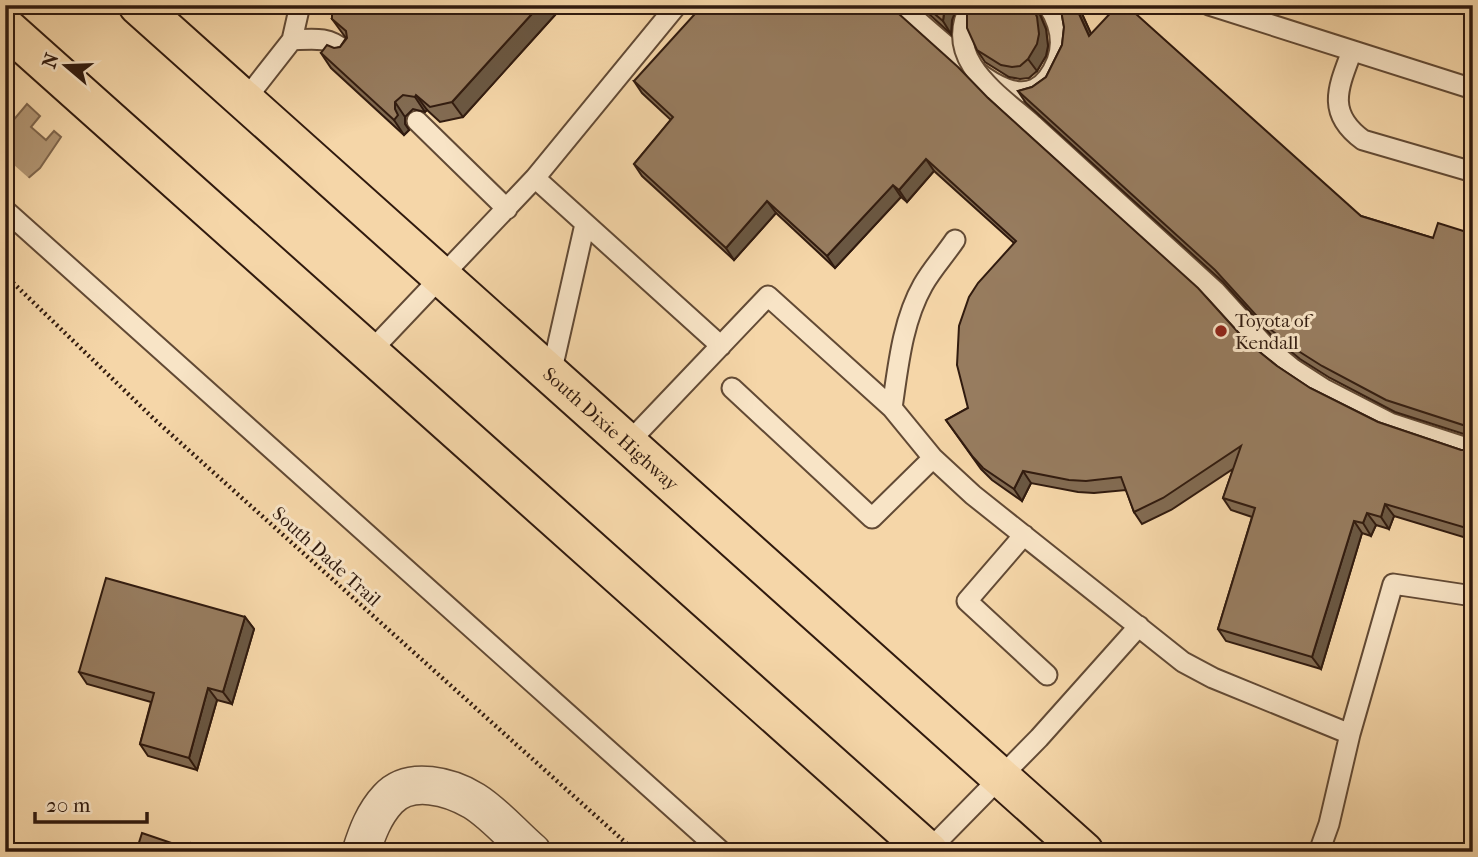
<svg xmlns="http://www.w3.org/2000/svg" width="1478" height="857" viewBox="0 0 1478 857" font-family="'IM FELL French Canon',serif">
	<rect width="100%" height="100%" fill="#f5d6a8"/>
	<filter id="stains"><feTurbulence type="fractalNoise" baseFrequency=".00286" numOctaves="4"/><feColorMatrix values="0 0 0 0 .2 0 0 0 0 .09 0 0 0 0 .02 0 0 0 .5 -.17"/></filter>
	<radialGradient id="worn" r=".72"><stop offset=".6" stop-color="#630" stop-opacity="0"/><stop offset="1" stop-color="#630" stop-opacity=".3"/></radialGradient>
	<path fill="#b29674" stroke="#7e654c" stroke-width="2" d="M27,104L40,116L31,127L46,140L54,131L61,137L40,168L5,198V130Z"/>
	<path fill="#f5d6a8" d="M5,157L31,180L5,201Z"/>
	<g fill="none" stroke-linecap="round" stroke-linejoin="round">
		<defs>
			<path id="lane" d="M900,5C916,20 933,34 949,48C979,75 1032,124 1057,61C1064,42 1059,22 1048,5
				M1209,5L1473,89
				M292,40C313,39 328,36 345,51
				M1352,51C1338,88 1326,113 1363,140L1473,172
				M245,100L292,40L300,5
				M417,121L507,209
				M1033,125L1215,291L1264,345L1293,369L1324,389L1390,423L1473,450
				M535,178L721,346
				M5,210L722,852
				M369,353L535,178L677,5
				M551,374L585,224
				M732,388L872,518L933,458
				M892,408C898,368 902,322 923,285C932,269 945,255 955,240
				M628,443L768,296L892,408L933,458L973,495L1183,662L1213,678L1350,734L1393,584L1473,596
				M1024,535L967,601L1047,675
				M928,851L1039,738L1139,626
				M1319,852L1329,824L1350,734"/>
			<path id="street" d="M361,852C367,833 374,814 388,799C410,775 451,787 474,801C495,814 513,836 532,852"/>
			<g id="highway">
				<path id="s1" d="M138,5L1084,852"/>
				<path d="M5,27L929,852"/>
			</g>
		</defs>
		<use href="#lane" stroke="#624a35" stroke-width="23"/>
		<use href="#street" stroke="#624a35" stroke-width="40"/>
		<use href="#highway" stroke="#311b0f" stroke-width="42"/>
		<path stroke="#311b0f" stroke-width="4.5" stroke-dasharray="2 3.5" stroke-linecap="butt" d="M5,275L154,419L636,852"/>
		<use href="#lane" stroke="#f8e4c6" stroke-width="19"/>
		<use href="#street" stroke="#f8e4c6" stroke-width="37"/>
		<use href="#highway" stroke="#f5d6a8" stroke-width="38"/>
		<defs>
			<path id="lane-bridge" d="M971,5C941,59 998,94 1033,125"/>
		</defs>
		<use href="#lane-bridge" stroke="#624a35" stroke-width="23" stroke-linecap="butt"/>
		<use href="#lane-bridge" stroke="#f8e4c6" stroke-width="19"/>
	</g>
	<path fill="#826b52" stroke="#311b0f" stroke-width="2" d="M564,5L463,117L440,122L427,110L425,112L413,109L405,117V124L409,130L404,135L331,68L321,53L340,47L346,38L343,34L332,19Z
		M919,5H958L952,20L951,34Z
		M1036,5L1046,29L1048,46L1046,56L1037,71L1029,78L1020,79L1009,77L985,62L977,50Z
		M1059,5H1078L1091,34L1361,216L1433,238L1473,234V437L1395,412L1330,378L1300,359L1272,336L1223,282L1026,103L1018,91L1032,87L1046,77L1062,45L1064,27L1061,10Z
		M634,81L988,98L1246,341L1277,366L1310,388L1378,422L1461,450H1468L1473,447V540L1394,516L1389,529L1376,525L1371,536L1362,533L1321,669L1226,641L1218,629L1252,517L1231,510L1223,498L1233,469L1171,510L1142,524L1134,512L1126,490L1094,493L1078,492L1031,483L1022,501L992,480L981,469L946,420L968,408L1014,243L934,171L907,202L901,197L835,268L776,213L734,260L642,176L634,164L671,120L642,93Z
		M245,617L254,629L232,704L217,700L197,770L148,756L140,744L151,702L87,684L79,672Z"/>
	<path fill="#6a5742" stroke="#311b0f" stroke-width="2" d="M540,5H564L463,117L452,102Z
		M945,5H958L952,20L951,34L943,21Z
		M1032,5H1036L1046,29L1048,46L1046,56L1037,71L1028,59Z
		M1075,5H1078L1098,49L1089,36Z
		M416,95L427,110L425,112L415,97Z
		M395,102L405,117V124L409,130L404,135L394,120Z
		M926,159L934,171L907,202L899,190Z
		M893,185L901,197L835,268L827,256Z
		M767,201L776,213L734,260L726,248Z
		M1023,471L1031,483L1022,501L1014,489Z
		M1385,504L1394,516L1389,529L1381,517Z
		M1367,513L1376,525L1371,536L1363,523Z
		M1354,521L1362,533L1321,669L1312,657Z
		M245,617L254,629L232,704L223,692Z
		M208,688L217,700L197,770L189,758Z"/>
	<path fill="#977c5f" stroke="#311b0f" stroke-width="2" d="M332,5H540L452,102L430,107L416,95L415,97L403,95L395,102V109L398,115L394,120L321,53L327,45L334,48L340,47L347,38L346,31L332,19Z
		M703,5H889L958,67L988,98L1198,288L1246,341L1277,366L1310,388L1378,422L1461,450H1468L1473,447V530L1385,504L1381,517L1367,513L1363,523L1354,521L1312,657L1218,629L1255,508L1223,498L1241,446L1163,498L1134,512L1121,477L1086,481L1069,480L1023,471L1014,489L983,468L973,457L946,420L968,408L957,365L959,326L969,297L978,283L1016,241L926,159L899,190L893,185L827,256L767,201L726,248L634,164L673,117L634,81Z
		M924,5H945L943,21Z
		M970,5H1032L1037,17L1039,34L1037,44L1028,59L1020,66L1012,67L1001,65L977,50L967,28V15Z
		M1059,5H1075L1089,36L1118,5H1126L1361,216L1433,238L1438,223L1473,234V431L1469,427L1386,400L1322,366L1292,347L1264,324L1215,270L1018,91L1032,87L1046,77L1062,45L1064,27L1061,10Z
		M106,578L245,617L223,692L208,688L189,758L140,744L154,693L79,672Z
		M142,833L189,849L191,843L216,852H136Z"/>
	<circle fill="#8f2418" stroke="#f8e4c6" stroke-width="2.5" cx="1221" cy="331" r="7"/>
	<g text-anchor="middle" stroke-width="6" stroke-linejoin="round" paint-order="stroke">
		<g font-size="19" fill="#311b0f" stroke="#f8e4c6" text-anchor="start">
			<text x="1235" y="327">Toyota of<tspan x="1235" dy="22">Kendall</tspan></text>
		</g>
		<g font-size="19" fill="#311b0f" stroke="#f8e4c6">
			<text dy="7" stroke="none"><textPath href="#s1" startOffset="635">South Dixie Highway</textPath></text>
			<text transform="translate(327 556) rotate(42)" y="7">South Dade Trail</text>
		</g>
	</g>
	<rect width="1478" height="857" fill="none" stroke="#f5d6a8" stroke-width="28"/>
	<rect x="7" y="7" width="1464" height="843" fill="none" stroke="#311b0f" stroke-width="3.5"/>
	<rect x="14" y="14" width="1450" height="829" fill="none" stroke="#311b0f" stroke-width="2"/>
	<g transform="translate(66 66) rotate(289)" stroke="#f8e4c6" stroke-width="5" paint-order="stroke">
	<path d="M0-5L12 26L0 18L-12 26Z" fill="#311b0f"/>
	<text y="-10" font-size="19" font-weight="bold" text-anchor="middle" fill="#311b0f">N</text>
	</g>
	<path d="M35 812v10h112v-10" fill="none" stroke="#311b0f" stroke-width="3.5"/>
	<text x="46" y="812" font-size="21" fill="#311b0f" stroke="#f8e4c6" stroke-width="5" paint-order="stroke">20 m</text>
	<rect width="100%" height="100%" filter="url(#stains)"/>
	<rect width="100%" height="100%" fill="url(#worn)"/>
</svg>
